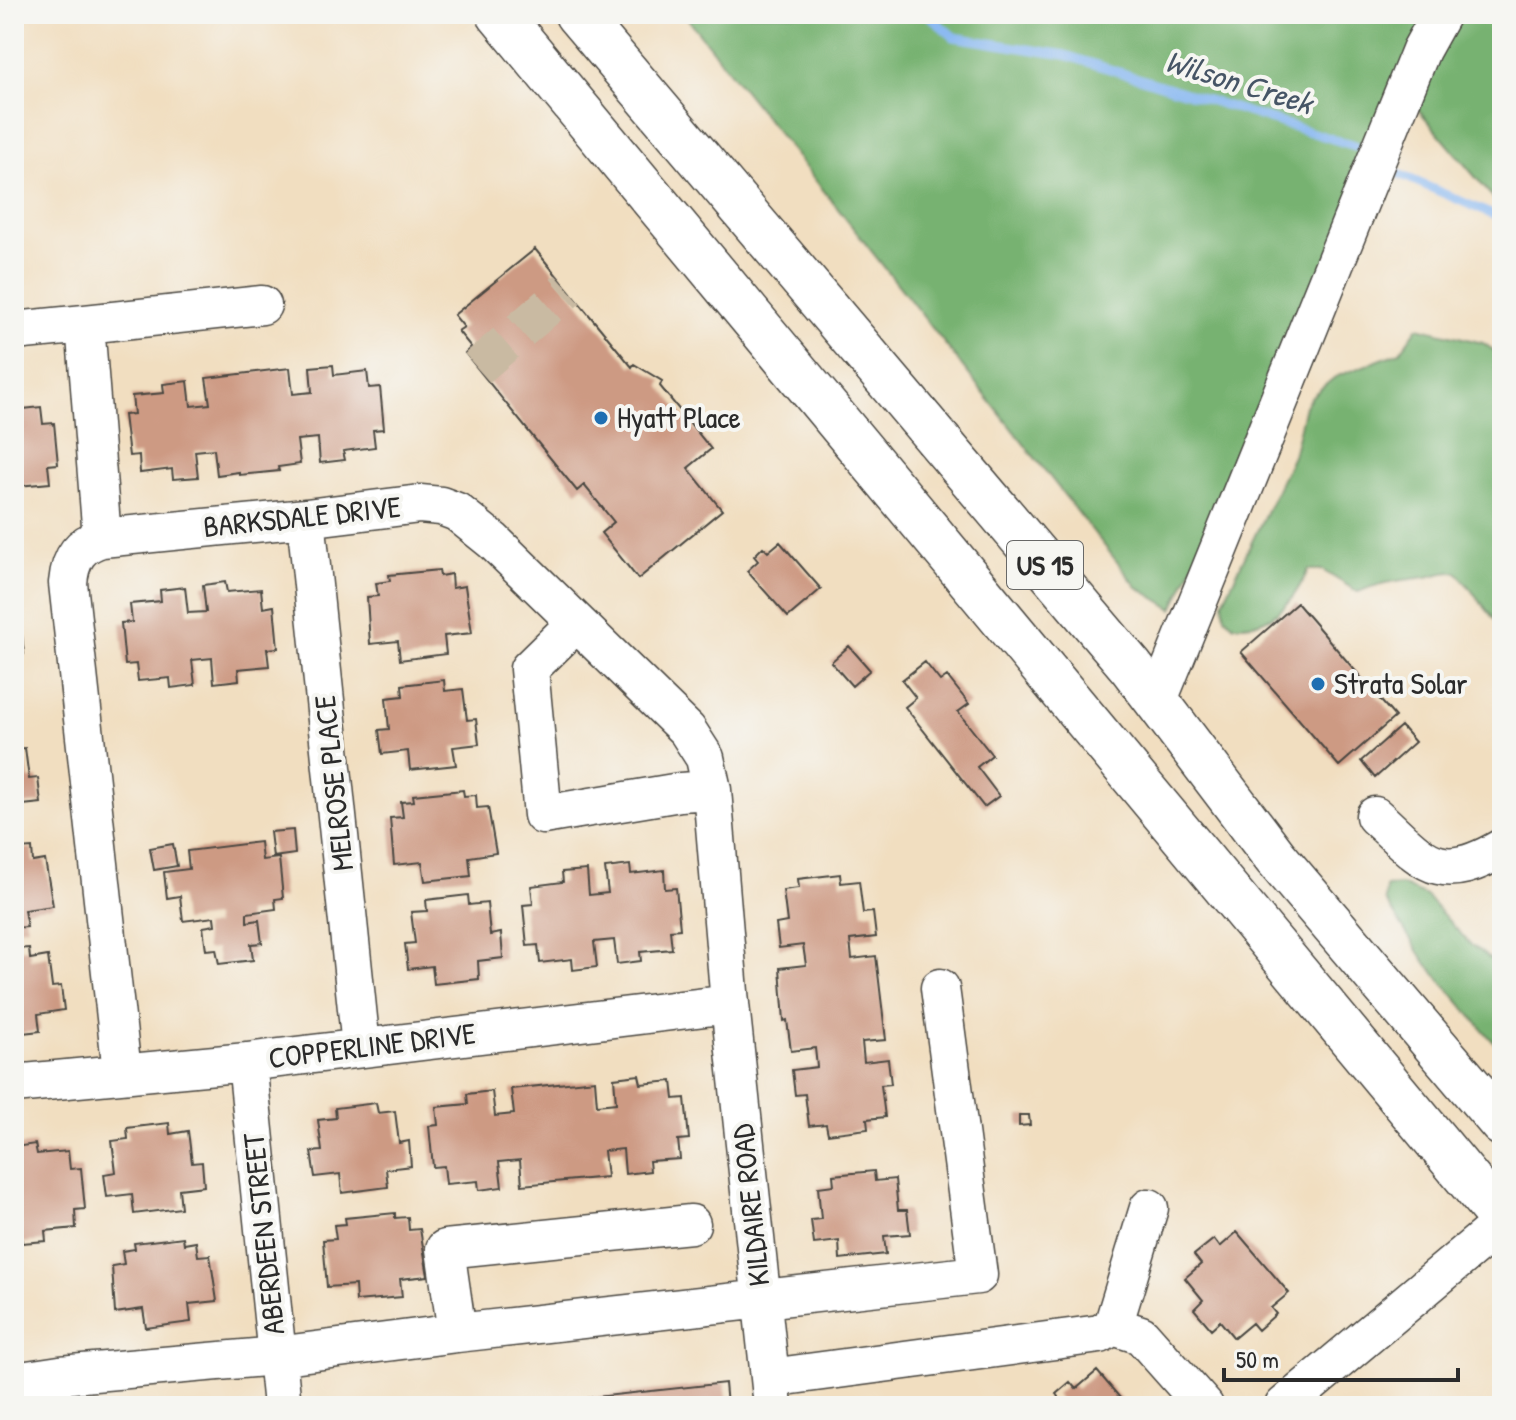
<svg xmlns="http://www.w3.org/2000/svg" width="1516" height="1420" viewBox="0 0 1516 1420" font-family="'Patrick Hand',sans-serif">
	<rect width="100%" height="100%" fill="#f6f6f2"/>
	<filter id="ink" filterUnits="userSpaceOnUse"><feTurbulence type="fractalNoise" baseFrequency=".0125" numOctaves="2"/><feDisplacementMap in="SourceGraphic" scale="16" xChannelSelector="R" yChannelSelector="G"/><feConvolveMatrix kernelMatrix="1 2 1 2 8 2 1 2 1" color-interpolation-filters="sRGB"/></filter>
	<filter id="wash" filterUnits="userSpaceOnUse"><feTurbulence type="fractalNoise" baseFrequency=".006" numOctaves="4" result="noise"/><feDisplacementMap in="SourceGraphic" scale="32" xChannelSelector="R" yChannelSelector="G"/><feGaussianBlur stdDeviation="1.8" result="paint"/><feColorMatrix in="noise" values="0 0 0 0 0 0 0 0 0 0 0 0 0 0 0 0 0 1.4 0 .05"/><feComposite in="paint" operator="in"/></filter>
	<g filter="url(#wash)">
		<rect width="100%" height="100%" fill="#f1dec0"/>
		<path fill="#77b271" stroke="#516e4e" stroke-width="2" d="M684,14H1426L1280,378L1173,609L1137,587Z
			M1459,14H1502V201L1494,199L1417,108L1428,74Z
			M1418,327L1483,343L1502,356V629L1457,572C1445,571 1437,575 1426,577C1400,581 1383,581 1358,592L1322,570H1308C1293,603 1273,627 1234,625L1225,617L1223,602L1293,456L1305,406L1312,396L1335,377L1400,352Z
			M1401,885L1426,896L1470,944L1502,968V1052L1426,963L1385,900L1386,887Z"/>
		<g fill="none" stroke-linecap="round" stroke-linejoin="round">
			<path stroke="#85b6f1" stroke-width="9" d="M927,14L954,37L1065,55L1355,146
				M1399,174L1502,219"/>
		</g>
		<g id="blocks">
			<path fill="#cd9a83" d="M535,249L632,367L634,364L662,381L660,386L711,449L688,468L722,510L638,579L601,533L614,522L584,485L577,491L465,353L471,347L458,331L464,327L454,315Z
				M333,365L334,375L367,371L369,388L380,387L384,429L373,430L375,447L343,451L345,460L320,463L318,438L297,440L300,464L278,467L279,471L239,475V472L217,475L214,449L195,451L198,477L173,479L172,469L140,473L139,455L129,456L124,415L134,414L132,396L164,393L163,384L188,381L191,406L210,404L206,378L290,368L293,394L312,392L310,367Z
				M41,407L43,424L54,423L58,464L48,465L50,483L18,486L19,496L14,497V410Z
				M780,542L821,589L788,617L747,571L758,561L754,556L763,547L768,552Z
				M439,570L440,576L451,574L452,588L465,586L472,633L444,636L446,654L400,660L398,641L370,644L367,597L378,596L376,583L390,581L389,575Z
				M225,582L227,592L261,589L263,608L274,606L278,648L267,649L269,666L238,669L239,680L214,683L212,658L192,660L195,685L171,688L170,678L138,681L136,664L125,665L121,623L132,622L130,604L161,601L160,590L185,587L188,613L206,612L203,585Z
				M1297,603L1395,717L1339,766L1241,652Z
				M14,608H17L19,626L21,625L24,654L14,655Z
				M849,646L870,670L852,686L831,662Z
				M925,662L940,681L947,676L969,704L958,712L992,755L977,767L999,796L984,807L905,707L916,698L902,680Z
				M444,680L445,691L463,689L467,720L476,719L479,744L453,747L456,765L410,770L408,751L382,754L379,730L389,729L386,698L403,696L402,685Z
				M1401,726L1415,742L1375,778L1361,761Z
				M25,748L29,779L38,778L41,803L14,806V749Z
				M463,790L464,796L476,795L477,808L488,807L496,853L469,857L471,876L425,881L422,862L394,865L390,818L403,817L401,802L414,801L413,795Z
				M293,830L295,854L273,857L270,832Z
				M260,842L262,860L279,858L283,898L275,899L276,909L247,913V922L259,920L262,943L251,944L253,960L219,964L216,949L206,950L203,927L215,925L214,917L183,921L180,896L167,898L164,872L189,869L187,851Z
				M19,843L20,849L32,848L33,862L45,860L53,906L24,910L27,927L14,928V844Z
				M173,844L177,866L154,870L150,848Z
				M630,865L631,874L664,870L665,889L676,888L680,929L670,930L672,949L640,952L641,961L617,964L614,940L594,942L597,967L573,970L572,959L540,963L538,945L527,946L523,905L533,904L531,886L563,882L562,872L587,870L589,895L608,893L605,868Z
				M840,874L841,883L859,881L863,913L873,912L876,937L850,940L852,959L876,956L886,1040L862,1042L864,1062L888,1059L891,1084L881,1085L885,1117L867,1119L868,1129L828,1134L826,1124L809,1126L805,1094L795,1095L792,1070L817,1067L815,1048L791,1051L787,1020L784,1021L780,968L806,965L803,945L779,948L776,924L787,922L783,890L799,888L798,879Z
				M468,895L469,905L487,903L490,935L501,933L503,958L478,961L479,979L434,984L432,966L408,969L405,944L415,943L411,912L427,911L426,900Z
				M29,948L30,959L48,956L52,987L61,986L64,1010L38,1014L40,1031L14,1034V949Z
				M639,1075L641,1084L672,1081L674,1099L685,1098L689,1139L678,1140L680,1159L649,1161L650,1171L625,1174L623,1149L604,1151L607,1177L522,1185L520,1160L499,1162L502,1187L479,1190L478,1181L446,1184L444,1166L433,1167L429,1126L438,1125L436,1107L468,1104L467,1094L492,1091L495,1116L514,1114L511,1089L595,1080L597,1105L616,1103L614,1078Z
				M376,1103L378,1113L395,1111L399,1143L409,1141L411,1166L386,1169L388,1187L342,1193L340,1174L315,1177L311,1152L322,1151L318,1120L336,1118L335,1108Z
				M1019,1115H1029L1030,1125L1019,1126Z
				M169,1123L170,1134L188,1131L192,1163L202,1162L204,1186L179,1189L181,1208L134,1214L132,1194L107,1197L104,1174L116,1172L112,1141L128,1139L127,1128Z
				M35,1144L37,1154L68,1151L70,1169L81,1168L85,1209L75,1210L76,1228L45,1231L46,1241L22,1243L20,1219H14V1147Z
				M874,1171L875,1181L895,1179L898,1210H907L910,1234L884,1236L886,1254L840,1259L839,1241L814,1244L811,1220L821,1219L818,1187L834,1185L833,1175Z
				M395,1213V1218L408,1217L409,1230L420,1229L428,1276L400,1279L402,1297L356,1301L355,1285L327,1287L323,1240L336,1239L334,1225L346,1224L345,1218Z
				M1237,1232L1289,1293L1271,1308L1276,1314L1258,1330L1252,1323L1234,1338L1220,1321L1211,1329L1194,1309L1203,1300L1185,1278L1201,1264L1194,1255L1214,1239L1220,1247Z
				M183,1237L184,1244L196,1242L198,1256L210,1255L217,1301L189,1304L191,1322L146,1328L143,1309L115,1313L112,1266L124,1264L122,1251L135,1249L134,1243Z
				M1097,1371L1127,1406H1057L1062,1402L1056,1394L1070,1382L1076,1389Z
				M725,1383L727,1406H550L549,1402Z"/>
		</g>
	</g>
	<g filter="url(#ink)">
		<use href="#blocks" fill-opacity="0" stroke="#494641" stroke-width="2"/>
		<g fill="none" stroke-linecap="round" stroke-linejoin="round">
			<path stroke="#c9baa2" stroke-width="38" stroke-dasharray="38 19" stroke-linecap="butt" d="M477,368L568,289"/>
			<defs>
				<path id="minor" d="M85,324L262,305
					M14,331L85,324L102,538
					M306,518L361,1047
					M576,623L529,669L543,815L680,792L712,790
					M1158,700L1421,50L1441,14
					M1375,816C1423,859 1436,887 1502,848
					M247,1062L282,1406
					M122,1072L68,583C70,559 79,544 102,538L306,518L420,504L441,506L457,512L493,541L687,730L705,758L712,790L730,1004L773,1406
					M14,1084L247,1062L730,1004
					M1113,1326L1141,1335L1204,1406
					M457,1333L978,1275L940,988
					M770,1378L1100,1334L1113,1326L1149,1208
					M14,1382L60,1375L276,1356L457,1333L445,1249L691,1224
					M1284,1406L1502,1223"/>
				<path id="highway" d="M499,14L1502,1220
					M577,14L1131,667L1275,857L1502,1124"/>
			</defs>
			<use href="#minor" stroke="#494641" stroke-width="41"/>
			<use href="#highway" stroke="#494641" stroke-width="47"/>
			<use href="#minor" stroke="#fff" stroke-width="38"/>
			<use href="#highway" stroke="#fff" stroke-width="44"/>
		</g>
	</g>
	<g fill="#1f6fb2" stroke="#f6f6f2" stroke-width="3">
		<circle cx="601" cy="418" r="8"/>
		<circle cx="1318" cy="684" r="8"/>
	</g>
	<g text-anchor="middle" stroke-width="8" stroke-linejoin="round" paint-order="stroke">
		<rect fill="#f6f6f2" stroke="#686867" stroke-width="2" x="1007" y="541" width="76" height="48" rx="6"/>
		<g font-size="28" font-weight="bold" fill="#2b2b2b">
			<text x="1045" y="575">US 15</text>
		</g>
		<g font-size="30" fill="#2b2b2b" stroke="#f6f6f2" text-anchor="start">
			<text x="617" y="428">Hyatt Place</text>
			<text x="1334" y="694">Strata Solar</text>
		</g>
		<g font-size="30" fill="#2b2b2b" stroke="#f6f6f2">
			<text transform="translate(302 517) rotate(-6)" y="10">BARKSDALE DRIVE</text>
			<text transform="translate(334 783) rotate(-96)" y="10">MELROSE PLACE</text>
			<text transform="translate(372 1046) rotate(-7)" y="10">COPPERLINE DRIVE</text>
			<text transform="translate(751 1205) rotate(-96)" y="10">KILDAIRE ROAD</text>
			<text transform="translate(264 1234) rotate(-96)" y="10">ABERDEEN STREET</text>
		</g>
		<g font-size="32" font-style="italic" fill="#465566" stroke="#f6f6f2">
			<text transform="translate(1239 82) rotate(17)" y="11">Wilson Creek</text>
		</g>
	</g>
	<rect width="1516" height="1420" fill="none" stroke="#f6f6f2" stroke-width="48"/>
	<path d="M1224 1368v12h234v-12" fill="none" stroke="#2b2b2b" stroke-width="4"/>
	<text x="1236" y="1368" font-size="24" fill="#2b2b2b" stroke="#f6f6f2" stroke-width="6" paint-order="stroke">50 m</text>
</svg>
